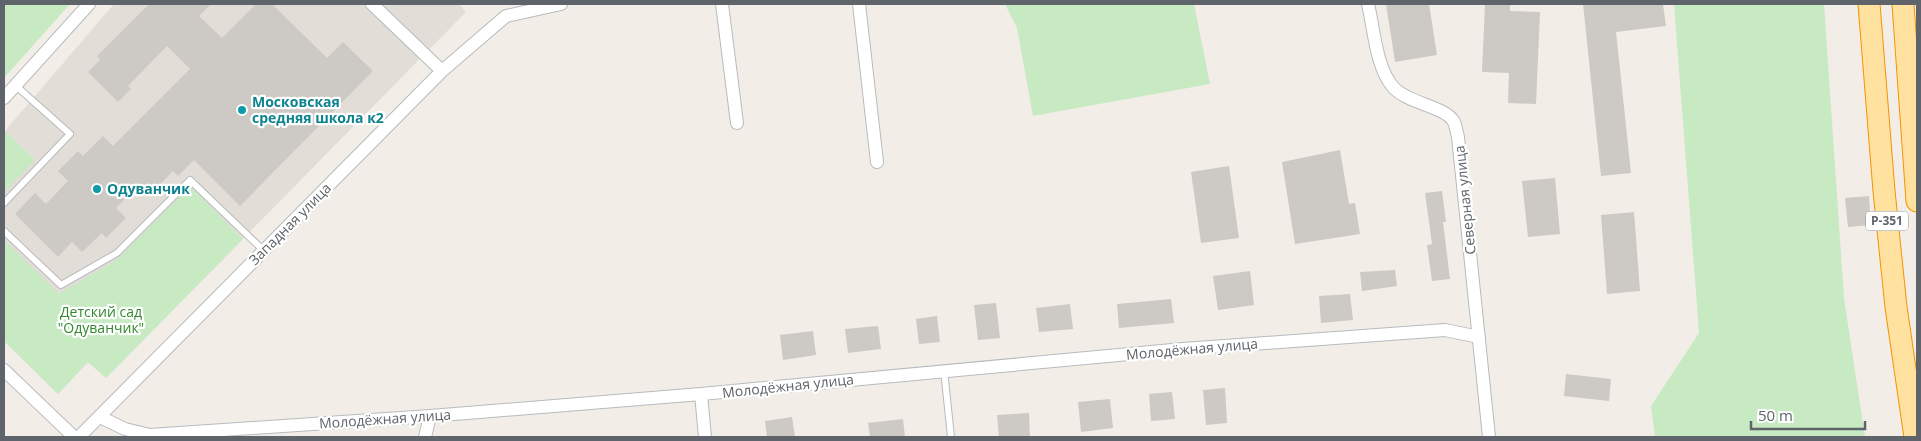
<svg xmlns="http://www.w3.org/2000/svg" width="1921" height="441" viewBox="0 0 1921 441" font-family="'Open Sans',sans-serif">
	<rect width="100%" height="100%" fill="#f2eee7"/>
	<path fill="#e2ddd6" d="M114,4H459L466,12L106,378L88,362L58,394L4,341V132Z"/>
	<path fill="#c7eac3" d="M4,4H70L4,78Z
		M1005,4H1194L1210,84L1033,116L1017,28Z
		M1674,4H1824L1844,298L1865,437H1655L1651,406L1699,333Z
		M5,131L35,160L4,192V132Z
		M190,186L243,239L106,378L88,362L58,394L4,341V240L59,294L118,259Z"/>
	<path fill="#cdc9c4" d="M149,4H211L199,16L222,38L256,4H272L327,58L343,42L373,71L240,206L194,160L178,176L173,171L149,196L139,185L116,208L126,218L106,238L102,233L82,252L72,242L58,257L15,214L35,193L46,204L68,181L58,171L78,151L83,156L103,136L113,146L190,69L167,46L128,86L131,89L118,102L88,72L100,60L97,56Z
		M1386,4H1429L1437,55L1395,62Z
		M1485,4H1510V11L1540,12L1536,104L1508,103L1509,73L1482,72Z
		M1583,4H1663L1666,26L1616,32L1631,173L1601,176Z
		M1340,150L1349,204L1355,203L1360,234L1295,244L1282,162Z
		M1229,166L1239,238L1201,243L1191,172Z
		M1555,178L1560,234L1528,237L1522,181Z
		M1442,191L1446,222H1443L1450,279L1432,281L1427,245L1432,244L1425,193Z
		M1869,196L1871,225L1848,227L1845,198Z
		M1634,212L1640,291L1607,294L1601,215Z
		M1395,270L1397,286L1362,291L1360,272Z
		M1250,271L1254,305L1218,310L1213,276Z
		M1350,294L1353,320L1321,323L1319,296Z
		M1171,299L1174,323L1119,328L1117,304Z
		M996,303L1000,338L978,340L974,305Z
		M1070,304L1073,329L1039,332L1036,308Z
		M937,316L940,342L919,344L916,319Z
		M878,326L881,349L848,353L845,329Z
		M813,331L816,355L783,360L780,335Z
		M1566,374L1611,379L1609,401L1564,396Z
		M1225,388L1227,423L1206,425L1203,390Z
		M1172,392L1175,419L1151,421L1149,394Z
		M1110,399L1113,428L1081,432L1078,402Z
		M1029,413L1030,437H999L997,415Z
		M792,417L795,437H767L765,421Z
		M903,419L905,437H870L868,423Z"/>
	<g fill="none" stroke-linecap="round" stroke-linejoin="round">
		<defs>
			<path id="service" d="M4,203L70,134L15,85
				M4,231L61,285L117,253L190,180L264,251
				M944,370L951,437"/>
			<path id="minor" d="M372,4L442,71
				M722,4L737,123
				M859,4L877,162
				M1368,4C1374,29 1376,69 1394,88C1409,104 1445,106 1454,122C1456,127 1457,133 1458,137L1489,437
				M4,98L89,4
				M4,370L74,437
				M701,394L705,437
				M100,417L125,429L150,435L430,416L701,394L1183,349L1445,330L1479,337
				M79,437L442,71L506,16L561,4
				M425,437L430,416"/>
			<path id="trunk" d="M1869,4L1884,191L1896,307L1915,437
				M1903,4L1917,201"/>
		</defs>
		<use href="#service" stroke="#b7bbbf" stroke-width="8"/>
		<use href="#minor" stroke="#b7bbbf" stroke-width="14"/>
		<use href="#trunk" stroke="#f99200" stroke-width="23"/>
		<use href="#service" stroke="#fff" stroke-width="6"/>
		<use href="#minor" stroke="#fff" stroke-width="12"/>
		<use href="#trunk" stroke="#ffe1a0" stroke-width="21"/>
	</g>
	<g fill="#0f9aa8" stroke="#fff" stroke-width="2">
		<circle cx="242" cy="110" r="5"/>
		<circle cx="97" cy="189" r="5"/>
	</g>
	<g text-anchor="middle" stroke-width="4.5" stroke-linejoin="round" paint-order="stroke">
		<rect fill="#fff" stroke="#8e9296" stroke-width="1" x="1866" y="211.5" width="42" height="19" rx="4"/>
		<g font-size="12" font-weight="bold" fill="#5e6469">
			<text x="1887" y="225">Р-351</text>
		</g>
		<g font-size="14" font-weight="bold" fill="#0d838f" stroke="#fff" text-anchor="start">
			<text x="252" y="107">Московская<tspan x="252" dy="16">средняя школа к2</tspan></text>
			<text x="107" y="194">Одуванчик</text>
		</g>
		<g font-size="14" fill="#5e6469" stroke="#fff">
			<text transform="translate(1465 200) rotate(-96)" y="5">Северная улица</text>
			<text transform="translate(290 224) rotate(-45)" y="5">Западная улица</text>
			<text transform="translate(1192 349) rotate(-5)" y="5">Молодёжная улица</text>
			<text transform="translate(788 386) rotate(-6)" y="5">Молодёжная улица</text>
			<text transform="translate(385 419) rotate(-4)" y="5">Молодёжная улица</text>
		</g>
		<g font-size="14" fill="#33872f" stroke="#fff">
			<text x="101" y="317">Детский сад<tspan x="101" dy="16">"Одуванчик"</tspan></text>
		</g>
	</g>
	<rect width="1921" height="441" fill="none" stroke="#5e6469" stroke-width="10"/>
	<path d="M1751 421v8h114v-8" fill="none" stroke="#5e6469" stroke-width="2.5"/>
	<text x="1758" y="421" font-size="15" fill="#5e6469" stroke="#ffffff" stroke-width="4" paint-order="stroke">50 m</text>
</svg>
